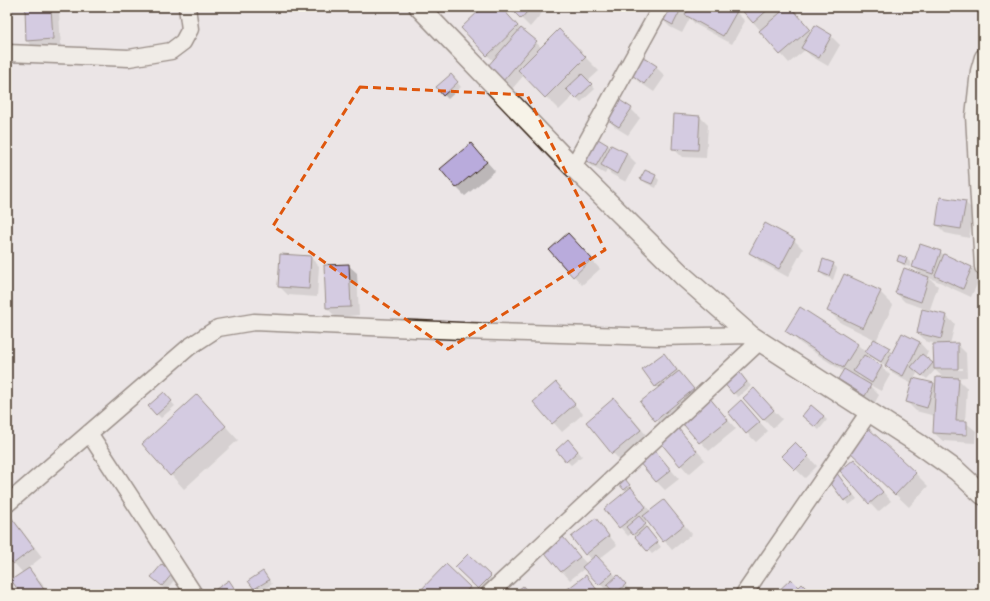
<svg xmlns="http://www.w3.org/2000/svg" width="990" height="601" viewBox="0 0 990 601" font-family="'Architects Daughter',sans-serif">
	<rect width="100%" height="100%" fill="#ebe5e6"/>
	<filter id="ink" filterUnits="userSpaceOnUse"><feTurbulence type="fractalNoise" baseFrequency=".025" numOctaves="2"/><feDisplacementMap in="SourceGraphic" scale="8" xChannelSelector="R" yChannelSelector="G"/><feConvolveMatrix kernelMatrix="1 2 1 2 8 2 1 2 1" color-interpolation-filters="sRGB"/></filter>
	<g filter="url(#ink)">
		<path fill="#0003" fill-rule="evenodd" d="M26,7H55L59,11L61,48L36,49L27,41Z
			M485,7H500L521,29L542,48L559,31L599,71L588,81L595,89L581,102L574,95L559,110L524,75L512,89L497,76L494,61L487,55Z
			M518,7H547L530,27L514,11Z
			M667,7H731L730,9L736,12L745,21L732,44L695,24L690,18L682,33L670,27L661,18Z
			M740,7H790L812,32L815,26L831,36L840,45L828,66L811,56L805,50L789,63Z
			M656,67L665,76L654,92L638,81L629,72Z
			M455,80L461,87L448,99L444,95Z
			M631,109L640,118L628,135L615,127L607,118Z
			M700,117L708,125L706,158L682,157L673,148Z
			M607,145L611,148L612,146L627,154L636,163L626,182L611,174L607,170L605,174L591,166L582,158Z
			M479,153L495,171L465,196L456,187Z
			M655,176L659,180L656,188L646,183L641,179Z
			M965,202L974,211L969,238L945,233L937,225Z
			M794,240L803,249L788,277L759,261L750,252Z
			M576,243L600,269L582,285L574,276Z
			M941,252L944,256L972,268L981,276L971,297L945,285L942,283L929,278L938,286L929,312L946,316L955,324L950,344H957L966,353L967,377L952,378V379H958L967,388L965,422L976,431L975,443L943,441L934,433L935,416L916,411L907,402L912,384L895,375L886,366L871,357L869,359L882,367L890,375L881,391L868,384L879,395L874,404L848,388L839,379L844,372L800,343L787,330L858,345L866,353L874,339L841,323L828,310L845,275L880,292L893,305L876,341L893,353L920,343L928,352L925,358L935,366L934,343L927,342L918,333L929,310L905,302L896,293L922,275L913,267ZM942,368H963V370H942ZM935,370L945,379L936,387L934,384L914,379L918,372L927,379ZM859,376L865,382L857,378Z
			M310,257L319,266L317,297L288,295L279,286Z
			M900,257L907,259L911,263L910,267L903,265L899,261Z
			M833,264L837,268L833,280L824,276L820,272Z
			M348,265L357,273L359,315L336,317L327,308Z
			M664,354L702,399L665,429L642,403L659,389L656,386Z
			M741,375L751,386L738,397L734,393Z
			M556,384L583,414L562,432L535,402Z
			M197,395L238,440L184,489L143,444Z
			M168,398L175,406L161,418L157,414Z
			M744,398H762L782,419L773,428Z
			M614,399L627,412L653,443L626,466L613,453L587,422Z
			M741,402L768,431L756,442L747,433Z
			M716,406L736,429L709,451L681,419Z
			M823,416L827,420L819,430L807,420Z
			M678,429L705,460L689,474L681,465Z
			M795,443L817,466L805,478L782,456Z
			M573,445L582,456L571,465L567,461Z
			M654,450L679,479L665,490L656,481Z
			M860,461L915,473L928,486L909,507Z
			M863,469L891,501L878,512L841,472Z
			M836,473L857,499L849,505L829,478Z
			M620,484L629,485L651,512L664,501L692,534L672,550L648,521L645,523L649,529L648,530L661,547L652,554L632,533L628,536L620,527L627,492Z
			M8,514L16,523L42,557L28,568L38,578L49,594H22L23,573L7,555Z
			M595,519L617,545L599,559L629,589L624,594H616L613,590L609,593L585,568L570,580L562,571L563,539L587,564L592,560L573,537Z
			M162,565L176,578L166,590L156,581Z
			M446,565L476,594H418Z
			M456,567L490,577L499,585L485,594Z
			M263,572L272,584L259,593L250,581Z
			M585,576L602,594H563Z
			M228,582L240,594H211Z"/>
		<path fill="#b9abdc" stroke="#3b2a1e" d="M25,7H51L53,39L26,41Z
			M483,7H501L518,26L487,56L461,28Z
			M516,7H531L521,19L513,11Z
			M666,7H682L673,25L660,18Z
			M689,7H728L737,11L723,36L685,15Z
			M739,7H771L753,23Z
			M787,7H791L810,29L780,55L759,31Z
			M815,25L832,35L819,58L801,48Z
			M521,28L537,41L503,81L487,67Z
			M559,29L586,57L545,98L518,70Z
			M640,55L657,66L644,84L628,72Z
			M451,74L458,82L443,96L436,87Z
			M582,74L592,84L576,99L566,89Z
			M618,99L632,108L619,127L605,118Z
			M674,114L700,116L698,150L672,149Z
			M593,136L608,145L596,166L581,158Z
			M471,143L487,162L456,188L440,169Z
			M611,145L627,153L617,174L601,165Z
			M645,170L656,175L652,184L640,179Z
			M940,197L966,201L961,229L936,225Z
			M765,223L795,239L779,269L749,253Z
			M568,233L592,259L573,277L549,250Z
			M920,244L941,251L933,274L912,267Z
			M280,254L311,256L309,289L278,287Z
			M944,254L972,267L963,289L935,276Z
			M899,255L907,258L905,264L897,261Z
			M823,259L834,263L829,276L819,272Z
			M349,264L351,307L326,308L324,265Z
			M904,268L929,277L921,302L895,293Z
			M844,274L881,291L863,328L827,311Z
			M800,307L858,344L843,368L785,331Z
			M922,309L947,315L941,339L917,333Z
			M902,333L920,342L903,376L885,366Z
			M874,339L890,348L881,362L865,352Z
			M958,343V369H934L933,344Z
			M664,353L677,370L655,387L642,369Z
			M922,354L933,363L922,376L911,367Z
			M864,355L882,366L872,383L853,371Z
			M737,369L747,382L733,394L723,382Z
			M844,369L871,385L865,396L838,379Z
			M679,371L694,389L655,421L640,402Z
			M936,377L959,378L956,421H967V435L933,433Z
			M913,378L934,383L927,408L906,402Z
			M556,382L575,404L552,424L533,402Z
			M754,388L774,410L763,420L743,398Z
			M164,392L172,401L156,415L148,406Z
			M197,394L226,426L170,476L142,444Z
			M708,396L728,420L699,443L679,419Z
			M614,398L641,430L612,454L586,422Z
			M741,400L760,422L746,434L728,412Z
			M811,405L824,416L815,427L802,416Z
			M866,426L916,473L895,495L846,448Z
			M678,428L697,451L680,466L660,442Z
			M568,439L578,451L566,462L556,450Z
			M795,442L809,456L795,470L781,456Z
			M654,449L671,470L656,482L638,461Z
			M854,459L883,492L869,504L840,471Z
			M836,472L853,495L844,501L827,478Z
			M625,479L630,485L624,490L619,484Z
			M631,487L646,507L619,528L604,509Z
			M664,500L684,525L663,542L643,516Z
			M8,513L34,548L13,564L7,556Z
			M639,516L646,524L633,535L626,527Z
			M596,518L609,536L585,555L571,537Z
			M646,527L658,542L647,551L635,537Z
			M563,537L580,557L561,572L545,553Z
			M468,554L491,576L478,589L455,567Z
			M596,555L613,573L599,585L582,567Z
			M162,564L173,573L162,586L151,577Z
			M446,564L470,587L464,594H417Z
			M29,568L47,594H21L11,580Z
			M263,571L269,580L254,589L248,581Z
			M586,575L600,594H561Z
			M618,575L626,584L615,594L607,585Z
			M791,579L799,587L802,584L812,594H775Z
			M229,580L238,594H209Z
			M523,586L529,594H513Z"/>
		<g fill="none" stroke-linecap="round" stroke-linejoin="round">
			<defs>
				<path id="minor" d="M7,53L129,58L171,51L183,42L190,29L187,7
					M983,57L979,71L974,116L983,267
					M573,167L661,7
					M89,433L194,594
					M7,504L189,347L218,328L254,322L462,331L659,337L750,335
					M489,594L760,341
					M744,594L869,412"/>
				<path id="tertiary" d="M419,7L573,167L683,276L750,335L919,444L957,471L983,495"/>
			</defs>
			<use href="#minor" stroke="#3b2a1e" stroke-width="19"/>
			<use href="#tertiary" stroke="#3b2a1e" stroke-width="22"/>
			<use href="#minor" stroke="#f7f3e8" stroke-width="16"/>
			<use href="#tertiary" stroke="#f7f3e8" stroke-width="19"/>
		</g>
	</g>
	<path d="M0 0H990V601H0ZM360,87L527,95L605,250L448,349L273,226Z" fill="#ebe5e6" fill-opacity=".55" fill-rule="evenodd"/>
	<path fill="none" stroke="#df570d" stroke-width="3" stroke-dasharray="8 5" stroke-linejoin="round" d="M360,87L527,95L605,250L448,349L273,226Z"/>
	<rect width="990" height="601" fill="none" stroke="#f7f3e8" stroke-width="24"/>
	<rect x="12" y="12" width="966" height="577" fill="none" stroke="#3b2a1e" stroke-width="1.5" filter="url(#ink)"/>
</svg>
